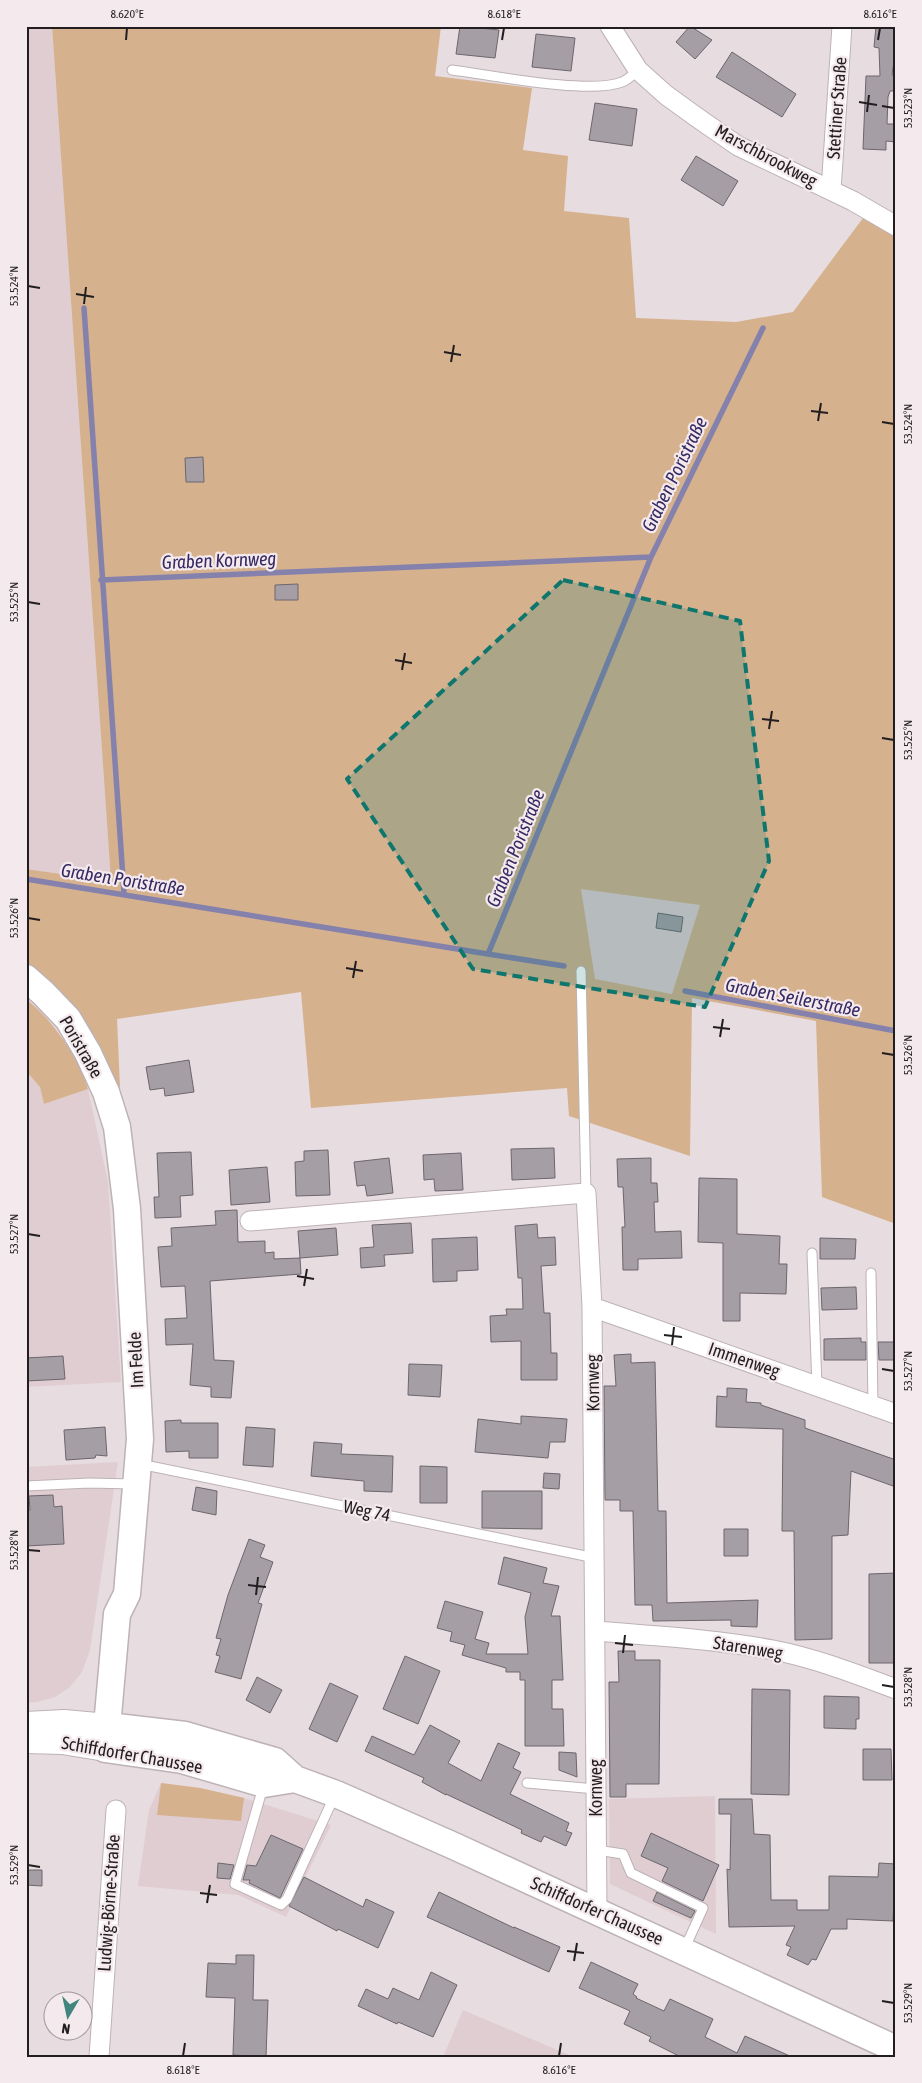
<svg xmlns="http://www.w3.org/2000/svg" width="922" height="2083" viewBox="0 0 922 2083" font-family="'Asap Condensed',sans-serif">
	<rect width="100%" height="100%" fill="#e7dcdf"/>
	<path fill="#e0cdd2" d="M26,26H52L111,881L26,869Z
		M580,888L700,905L672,994L595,980Z
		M26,1071L40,1087L44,1104L88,1089L108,1182L121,1382L26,1387Z
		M118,1462L90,1650L82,1672L69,1688L55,1697L37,1702L26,1703V1467Z
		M161,1783L200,1788L244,1798L331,1825L286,1917L238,1895L138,1886L149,1810Z
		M715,1796L716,1934L610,1884L609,1799Z
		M463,2010L574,2057H443Z"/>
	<path fill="#d5b18e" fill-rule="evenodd" d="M52,26H441L435,76L532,88L523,150L568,156L564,211L629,218L636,318L736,322L793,312L863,218L896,237V1224L822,1197L816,1021L692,998L690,1156L569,1116L567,1088L311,1108L301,992L117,1019L120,1088L81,1016L53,984L26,964V869L111,881ZM581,889L700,905L672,994L595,979Z
		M26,999C52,1019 79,1058 88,1089L44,1104L40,1087L26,1071Z
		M161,1783L200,1788L244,1798L241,1821L157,1815Z"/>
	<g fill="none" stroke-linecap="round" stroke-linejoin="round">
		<path stroke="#8581ad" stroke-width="5.5" d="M84,308L124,893
			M101,580L651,557
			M26,879L488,954L651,557L763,328
			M488,954L564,966
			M685,991L896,1031"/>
	</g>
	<path fill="#a59ea5" stroke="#6c666d" d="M460,26L499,30L495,58L456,54Z
		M690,26L712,40L695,59L676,42Z
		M876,26H896V47L892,75H896V91H890L888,97L887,124H896V142L886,141V150L863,149L866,76H880L879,48L874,47Z
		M536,34L575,38L571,71L532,67Z
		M732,52L796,94L782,117L716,77Z
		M595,103L637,109L632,146L589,140Z
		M696,156L738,181L723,206L681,180Z
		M203,457L204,482H186L185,458Z
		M298,584V600H275V585Z
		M658,913L683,917L681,932L656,928Z
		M189,1060L194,1092L165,1096L164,1088L150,1090L146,1067Z
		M554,1148L555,1178L512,1180L511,1149Z
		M328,1150L330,1195L296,1196L295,1162L304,1161V1151Z
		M191,1152L193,1195L180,1196L181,1217L155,1218L154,1197H159L157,1153Z
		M461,1153L463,1190L435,1191L434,1179L424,1180L423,1155Z
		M389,1158L393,1193L367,1196L365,1185L357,1186L354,1162Z
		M651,1158V1183H657L658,1202H654L655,1232L681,1231L682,1258L638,1259V1270H623L622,1227H625L623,1187H618L617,1159Z
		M267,1167L270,1202L231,1205L229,1170Z
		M699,1178L737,1179V1234L780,1236L779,1264H787L786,1294L740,1293V1321H723V1243L698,1242Z
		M237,1210L238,1242L265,1241V1253L274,1252V1259L300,1258L301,1274L210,1281L214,1360L234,1361L231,1398L211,1397V1387L190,1385L193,1344L166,1345L165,1319L187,1318L185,1286L161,1287L158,1247L172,1246L171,1228L216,1225L215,1211Z
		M411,1223L413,1253L384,1255L385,1266L361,1268L360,1248L374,1247L372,1225Z
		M537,1224L538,1238L555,1237L556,1265L541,1266L544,1313H550L551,1353H557V1380H521V1341L491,1342L490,1316L507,1315L506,1309H523L522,1278H518L515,1226Z
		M336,1228L338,1255L300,1258L298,1231Z
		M477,1237L478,1270L457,1271V1281L433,1282L432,1239Z
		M820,1238L856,1239L855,1259H820Z
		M856,1287L857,1309L822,1310L821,1288Z
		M861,1338V1342H866V1360H824V1339Z
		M878,1342H896V1360H879Z
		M631,1354V1363L655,1362L658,1511H666L667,1603L758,1600L757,1627L731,1626V1620L653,1621L652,1605H635L633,1511H620V1500H605L604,1386H616L614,1355Z
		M63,1356L65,1379L26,1381V1358Z
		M409,1364L442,1365L440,1397L408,1395Z
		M727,1388L747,1389L746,1402L761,1403V1405L805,1420V1428L896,1460V1487L851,1471L848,1535L832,1536V1639L795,1640L794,1531H782L783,1429L716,1427L717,1396L727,1397Z
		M521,1416L567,1419L565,1442H550L548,1458L475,1452L478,1419L521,1424Z
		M181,1420V1423H218V1458H189V1451L166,1452L165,1421Z
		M105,1427L107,1456L96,1455L95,1458L66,1460L64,1430Z
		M246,1427L275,1429L273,1467L243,1465Z
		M314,1442L342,1444L341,1454L393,1456L392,1492L364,1491V1481L311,1476Z
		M420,1466L447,1467V1503H420Z
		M544,1473L560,1474L559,1489L543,1488Z
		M196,1487L217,1491L216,1515L192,1510Z
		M482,1491H542V1529L482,1528Z
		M53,1495L54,1507L62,1506L64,1544L26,1546V1510H30L29,1496Z
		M724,1529H748V1556H724Z
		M249,1539L265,1545L260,1557L273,1562L258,1603L262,1604L241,1679L215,1672L220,1656L216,1655L221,1639L216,1638L228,1595Z
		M504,1557L547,1568L543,1583L559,1586L551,1616H560L563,1680H552V1709H563L564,1746H525V1680H520V1672H506V1668L462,1655L465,1645L450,1641L452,1632L437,1628L445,1601L483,1612L475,1639L489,1643L486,1654H528L525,1617L531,1593L498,1584Z
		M896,1573V1663H869V1574Z
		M618,1651H635V1660H660L659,1784H626V1797H610L609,1682H619Z
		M405,1656L440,1671L418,1724L383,1709Z
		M257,1677L282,1690L270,1713L246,1700Z
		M330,1683L358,1696L337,1742L309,1729Z
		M752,1689L790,1690L789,1795L751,1794Z
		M824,1696L859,1697V1719H856V1729L824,1728Z
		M430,1725L460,1741L448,1763L481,1781L498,1743L520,1753L513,1768L521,1772L510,1794L569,1823L566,1831L572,1833L566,1846L544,1836L541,1842L521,1833L522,1830L446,1794V1795L422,1782L424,1778L365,1751L372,1736L414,1755Z
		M863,1749H891L892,1780H863Z
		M559,1752L576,1753L577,1777L559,1770Z
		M719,1799H752L754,1834L770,1835L771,1900H797V1910H829V1876L878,1877L879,1863L896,1864L893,1921L847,1919V1929H831L816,1960L812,1959L808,1965L787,1955L791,1947L786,1945L795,1926L729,1927L727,1869L730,1870L731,1814H719Z
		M651,1833L719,1865L703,1901L662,1881L668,1868L641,1856Z
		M271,1835L303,1849L280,1898L249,1883L250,1880H243L247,1865L256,1866Z
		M218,1863L234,1865L230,1879L217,1878Z
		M26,1870H42V1886L26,1885Z
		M304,1877L363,1907L366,1899L394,1912L378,1948L338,1929L337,1931L289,1906Z
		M439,1892L514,1928V1927L560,1947L549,1972L427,1917Z
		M657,1892L695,1911L691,1918L653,1901Z
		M236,1955H254L253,2000H268L266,2057L233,2055L235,1998L206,1997L208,1963L236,1964Z
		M591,1962L638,1984L633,1994L637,1997L636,1998L664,2011L670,1999L713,2019L705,2037L737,2053L745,2036L792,2057H681L649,2041L651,2037L624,2024L630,2011L579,1988Z
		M431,1972L457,1985L433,2037L398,2022L397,2024L358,2006L366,1989L388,1999L393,1988L419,2000Z"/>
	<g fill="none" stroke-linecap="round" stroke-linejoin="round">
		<defs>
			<path id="service" d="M452,70C491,75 589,95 622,82C628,80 633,74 638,70
				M581,971L586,1193
				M812,1253L817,1386
				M871,1273L873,1406
				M140,1464L595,1558
				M26,1486L89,1483L134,1484
				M527,1783L596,1789
				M263,1787L235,1884L281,1905L287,1899L334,1797
				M597,1850L623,1854L631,1873L703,1908L684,1950"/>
			<path id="minor" d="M610,26L638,70L666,95L695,116L738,146L853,201L896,226
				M831,190L842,26
				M250,1221L586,1193L592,1307L597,1910
				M592,1307L896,1414
				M596,1631C654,1636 715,1639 773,1650C815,1658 856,1674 896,1689
				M99,2057L116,1810"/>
			<path id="tertiary" d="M26,1724L64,1722L108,1726
				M26,1741L62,1742L105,1749"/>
			<path id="secondary" d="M26,978L43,993L68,1019L88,1053L106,1092L117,1127L127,1209L140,1439L127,1594L117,1614L105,1749L182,1760L264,1784L295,1779
				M108,1726L185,1735L275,1761L295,1779L336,1794L454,1846L896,2049"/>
		</defs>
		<use href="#service" stroke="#bdb2b5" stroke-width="11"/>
		<use href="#minor" stroke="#bdb2b5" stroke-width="21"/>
		<use href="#tertiary" stroke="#bdb2b5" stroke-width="26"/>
		<use href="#secondary" stroke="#bdb2b5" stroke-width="29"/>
		<use href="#service" stroke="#fff" stroke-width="9"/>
		<use href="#minor" stroke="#fff" stroke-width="19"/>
		<use href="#tertiary" stroke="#fff" stroke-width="24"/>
		<use href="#secondary" stroke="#fff" stroke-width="26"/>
	</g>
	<path fill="#0f766e" fill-opacity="0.2" stroke="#0f766e" stroke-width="4" stroke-dasharray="10 6" stroke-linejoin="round" d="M563,580L740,621L769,861L705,1007L473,969L347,779Z"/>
	<path fill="none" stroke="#221e1f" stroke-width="2" d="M126,40L127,28M502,40L504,28M878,40L880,28M859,102L877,105M882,106L894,108M867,112L869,95M28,286L40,288M76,294L94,297M84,304L86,287M444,352L461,355M451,362L454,345M811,411L828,413M818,421L821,403M882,422L894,424M28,602L40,604M395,660L412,663M402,670L405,653M762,719L779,721M769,729L772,711M882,738L894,740M28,918L40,920M346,968L363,971M353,978L356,961M713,1027L730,1029M720,1037L723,1019M882,1053L894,1055M28,1234L40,1236M297,1276L314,1279M304,1286L307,1269M664,1335L682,1337M672,1345L674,1327M882,1369L894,1371M28,1550L40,1551M248,1585L266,1587M256,1595L258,1577M615,1643L633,1645M623,1653L625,1635M882,1685L894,1687M28,1865L40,1867M200,1893L217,1895M207,1903L210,1885M567,1951L584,1953M574,1961L577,1943M882,2001L894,2003M183,2056L185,2043M559,2056L561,2043"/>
	<g text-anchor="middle" stroke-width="4.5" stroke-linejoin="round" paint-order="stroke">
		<g font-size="18" fill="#221e1f" stroke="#f4e9ec">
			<text transform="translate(837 108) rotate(-86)" y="6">Stettiner Straße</text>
			<text transform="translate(766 156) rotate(28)" y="6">Marschbrookweg</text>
			<text transform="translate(81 1047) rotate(60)" y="6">Poristraße</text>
			<text transform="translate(136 1360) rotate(-93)" y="6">Im Felde</text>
			<text transform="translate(744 1360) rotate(19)" y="6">Immenweg</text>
			<text transform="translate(593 1383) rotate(-91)" y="6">Kornweg</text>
			<text transform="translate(367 1511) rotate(12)" y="6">Weg 74</text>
			<text transform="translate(748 1648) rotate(9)" y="6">Starenweg</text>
			<text transform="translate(132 1755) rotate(10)" y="6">Schiffdorfer Chaussee</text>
			<text transform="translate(596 1788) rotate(-90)" y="6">Kornweg</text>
			<text transform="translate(109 1903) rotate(-86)" y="6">Ludwig-Börne-Straße</text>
			<text transform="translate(597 1911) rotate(24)" y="6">Schiffdorfer Chaussee</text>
		</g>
		<g font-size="19" font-style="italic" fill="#352a63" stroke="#f4e9ec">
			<text transform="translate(674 474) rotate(-64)" y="7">Graben Poristraße</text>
			<text transform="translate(219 560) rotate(-2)" y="7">Graben Kornweg</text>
			<text transform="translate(515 848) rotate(-68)" y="7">Graben Poristraße</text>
			<text transform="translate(123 879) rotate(9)" y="7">Graben Poristraße</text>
			<text transform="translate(793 997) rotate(11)" y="7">Graben Seilerstraße</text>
		</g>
	</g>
	<rect width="922" height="2083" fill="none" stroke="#f4e9ec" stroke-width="55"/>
	<g transform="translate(68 2016) rotate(189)"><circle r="24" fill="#f4e9ec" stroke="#a0989a"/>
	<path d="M0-4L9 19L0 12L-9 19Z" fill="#40867e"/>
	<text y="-8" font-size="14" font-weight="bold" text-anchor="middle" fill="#221e1f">N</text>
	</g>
	<rect x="28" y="28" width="866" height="2028" fill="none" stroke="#221e1f" stroke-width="2"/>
	<g font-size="12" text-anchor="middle" fill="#221e1f">
		<text x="127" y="18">8.620°E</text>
		<text x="504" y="18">8.618°E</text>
		<text x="880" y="18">8.616°E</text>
		<text transform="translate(908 108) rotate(-90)" y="4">53.523°N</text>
		<text transform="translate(14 286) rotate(-90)" y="4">53.524°N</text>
		<text transform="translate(908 424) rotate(-90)" y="4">53.524°N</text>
		<text transform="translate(14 602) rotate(-90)" y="4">53.525°N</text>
		<text transform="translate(908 740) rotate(-90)" y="4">53.525°N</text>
		<text transform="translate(14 918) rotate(-90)" y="4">53.526°N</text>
		<text transform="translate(908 1055) rotate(-90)" y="4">53.526°N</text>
		<text transform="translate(14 1234) rotate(-90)" y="4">53.527°N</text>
		<text transform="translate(908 1371) rotate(-90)" y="4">53.527°N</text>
		<text transform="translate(14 1550) rotate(-90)" y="4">53.528°N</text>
		<text transform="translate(908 1687) rotate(-90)" y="4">53.528°N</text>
		<text transform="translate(14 1865) rotate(-90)" y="4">53.529°N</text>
		<text transform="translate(908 2003) rotate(-90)" y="4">53.529°N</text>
		<text x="183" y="2074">8.618°E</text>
		<text x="559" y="2074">8.616°E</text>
	</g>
</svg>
